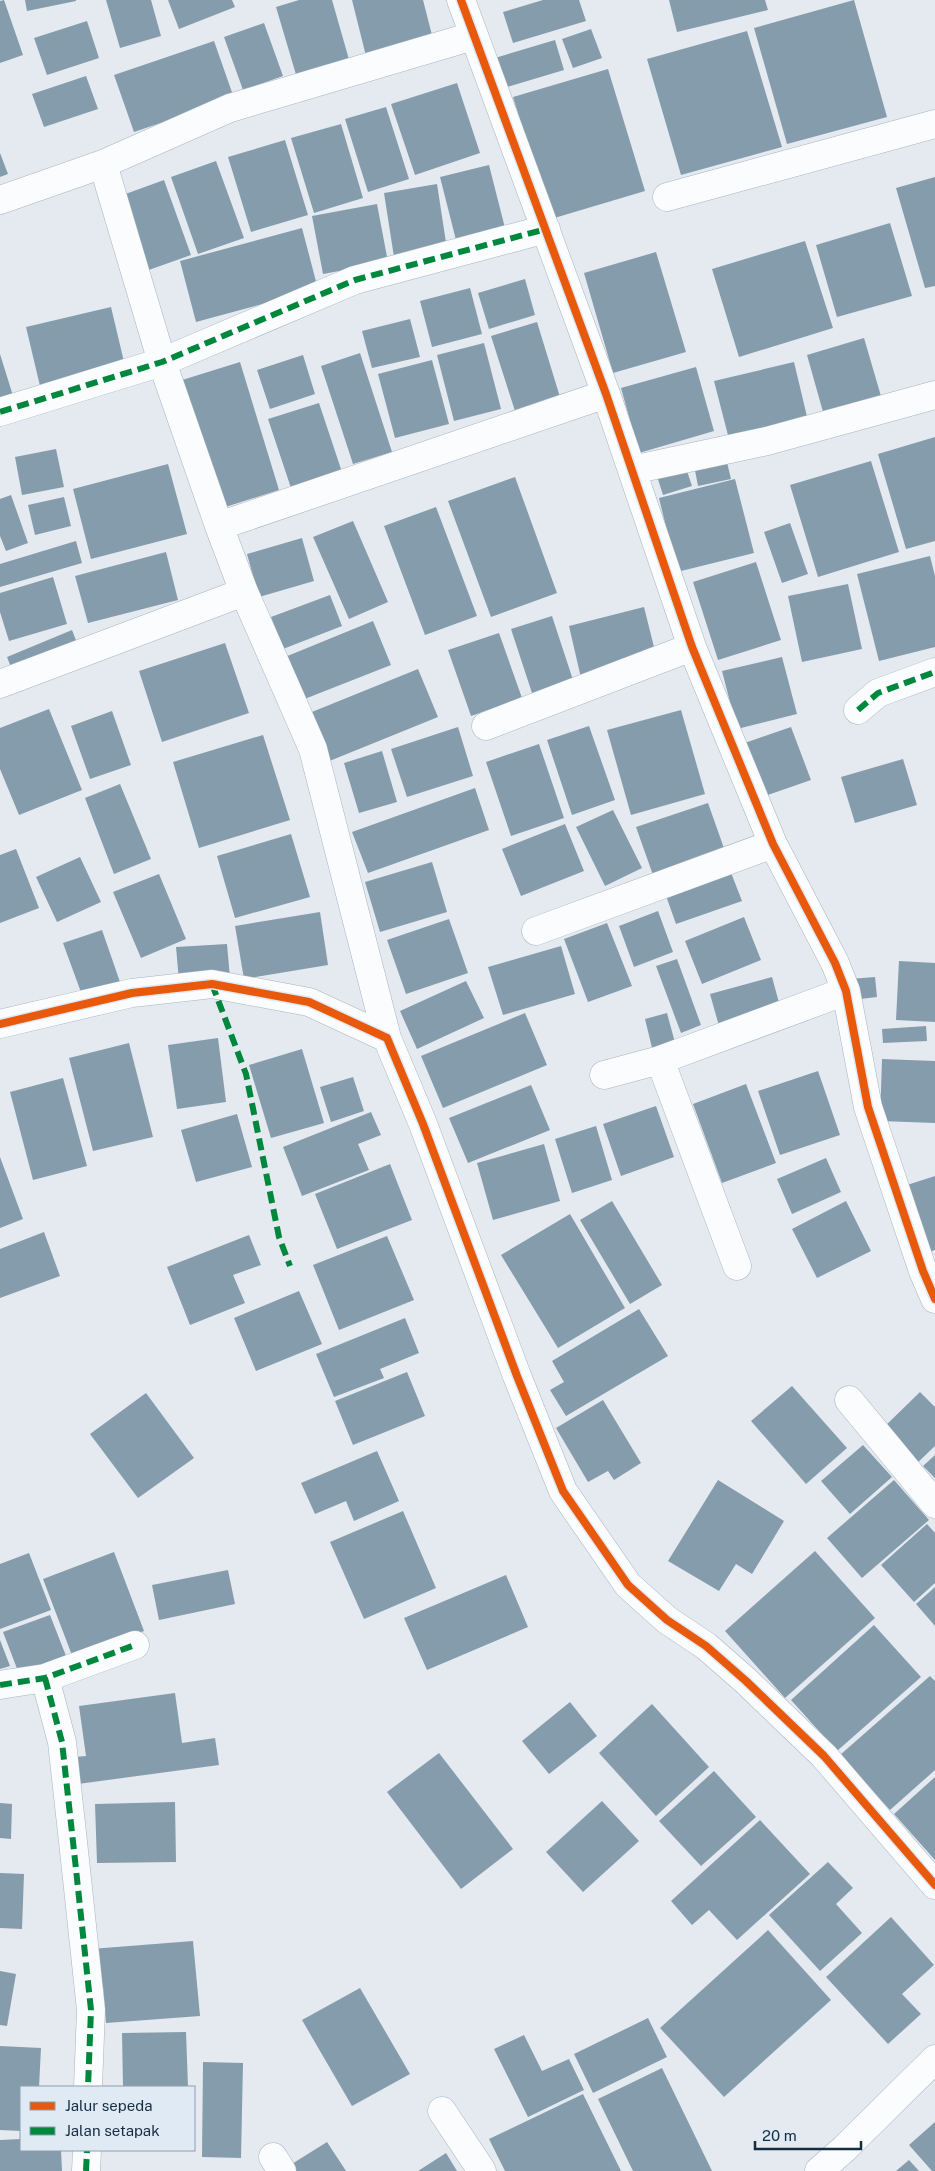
<svg xmlns="http://www.w3.org/2000/svg" width="935" height="2171" viewBox="0 0 935 2171" font-family="'Public Sans',sans-serif">
	<rect width="100%" height="100%" fill="#e4eaf0"/>
	<path fill="#859cac" d="M4,0L23,55L0,63V1Z
		M25,0H76V1L27,11Z
		M106,0H151L161,36L120,48Z
		M168,0H232L235,7L179,29Z
		M299,0H332L350,63L297,78L276,7Z
		M352,0H423L433,39L366,56Z
		M543,0H579L586,21L513,43L503,12Z
		M669,0H765L768,10L677,32Z
		M854,0L887,117L787,144L754,28Z
		M87,21L99,58L47,75L34,38Z
		M264,23L283,76L243,90L224,37Z
		M591,29L602,58L573,68L562,39Z
		M747,31L782,147L681,175L647,59Z
		M555,40L564,70L504,88L495,58Z
		M214,41L234,98L134,132L114,75Z
		M608,69L645,191L551,219L513,97Z
		M86,76L98,109L44,127L32,94Z
		M457,83L480,153L415,175L391,104Z
		M386,107L409,179L368,192L345,119Z
		M341,124L363,198L314,213L291,138Z
		M285,140L308,215L251,232L228,157Z
		M0,153L8,174L0,177Z
		M216,161L244,238L198,254L171,177Z
		M489,165L505,228L456,240L440,177Z
		M935,177V286L925,288L896,188Z
		M164,180L191,255L146,271L120,196Z
		M437,184L447,249L394,257L384,193Z
		M377,204L388,262L323,274L312,216Z
		M890,223L912,296L837,317L816,245Z
		M302,228L318,289L196,322L180,261Z
		M805,241L833,328L739,357L712,269Z
		M656,252L686,352L613,373L584,273Z
		M525,279L535,315L489,329L478,293Z
		M470,288L482,334L432,347L420,301Z
		M111,307L125,366L40,386L26,327Z
		M410,319L420,357L372,368L362,331Z
		M537,322L560,397L515,411L491,336Z
		M864,338L883,403L825,419L807,355Z
		M484,343L501,409L454,421L437,355Z
		M360,353L392,452L353,464L321,366Z
		M0,354L14,399L0,403Z
		M303,355L315,394L270,409L257,370Z
		M432,360L449,424L395,438L378,374Z
		M240,362L279,490L219,509L179,381Z
		M794,362L809,425L730,443L714,381Z
		M696,367L714,431L639,453L621,388Z
		M319,403L343,475L292,491L268,419Z
		M935,437V541L906,549L878,454Z
		M56,449L64,487L22,495L15,457Z
		M725,454L731,479L698,486L693,460Z
		M871,461L899,552L818,577L790,485Z
		M168,464L187,534L91,559L73,489Z
		M685,465L692,486L663,495L656,473Z
		M515,477L557,593L491,617L448,501Z
		M735,479L754,553L677,572L659,498Z
		M11,495L28,543L6,551L0,536V499Z
		M64,497L71,526L35,535L28,505Z
		M436,507L477,616L425,635L384,526Z
		M353,521L388,602L349,619L313,537Z
		M790,523L808,574L782,583L764,532Z
		M302,538L314,581L259,597L247,554Z
		M76,541L82,563L0,587V564Z
		M166,552L178,600L88,623L75,576Z
		M930,556L935,576V647L879,661L857,574Z
		M756,562L781,640L718,660L693,582Z
		M53,577L67,624L9,641L0,612V593Z
		M848,584L862,649L802,662L788,596Z
		M330,595L342,626L283,649L271,617Z
		M644,607L657,659L581,678L569,626Z
		M552,616L573,680L532,693L511,629Z
		M373,621L391,665L302,700L285,657Z
		M72,630L77,643L12,670L7,657Z
		M499,633L522,698L471,716L448,650Z
		M225,643L249,713L162,742L139,671Z
		M782,657L797,714L737,729L722,671Z
		M418,669L438,717L327,762L307,714Z
		M49,709L82,790L19,815L0,769V728Z
		M681,710L705,794L631,815L607,730Z
		M112,711L131,765L90,779L71,726Z
		M589,726L615,800L572,815L547,740Z
		M458,727L473,776L407,797L391,749Z
		M791,727L811,780L762,797L742,744Z
		M263,735L290,820L199,848L173,762Z
		M539,744L564,818L511,836L486,762Z
		M382,751L397,802L359,813L344,763Z
		M903,759L917,805L855,823L841,777Z
		M120,784L151,859L114,874L85,798Z
		M475,788L489,830L368,873L352,832Z
		M708,803L725,851L653,875L636,827Z
		M613,810L642,868L605,886L576,827Z
		M565,824L584,871L521,896L502,849Z
		M291,834L310,897L235,918L217,856Z
		M16,849L39,908L0,923V855Z
		M80,857L101,902L57,922L36,877Z
		M432,862L447,912L380,932L365,882Z
		M730,870L742,901L676,924L665,893Z
		M159,874L186,939L141,958L113,892Z
		M658,911L673,952L634,967L619,926Z
		M320,912L328,965L244,979L235,926Z
		M744,917L761,960L702,984L685,941Z
		M449,919L468,973L406,994L387,940Z
		M607,923L632,986L588,1002L564,939Z
		M102,930L120,982L82,995L63,943Z
		M227,944L230,978L179,981L176,947Z
		M561,946L575,994L503,1015L488,967Z
		M677,959L701,1025L681,1033L656,966Z
		M899,961L935,963V1022L896,1020Z
		M772,977L781,1010L719,1026L710,994Z
		M875,977L877,997L852,1000L850,979Z
		M466,981L484,1018L417,1049L400,1011Z
		M525,1013L547,1065L443,1108L421,1056Z
		M667,1013L677,1050L654,1056L645,1019Z
		M926,1026L927,1041L883,1043L882,1029Z
		M218,1038L226,1102L177,1109L168,1045Z
		M129,1043L153,1137L93,1151L69,1058Z
		M302,1049L324,1123L271,1138L249,1065Z
		M882,1059L935,1061V1123L880,1121Z
		M818,1071L840,1135L780,1155L758,1091Z
		M353,1077L364,1111L331,1122L320,1087Z
		M63,1078L87,1166L33,1180L10,1092Z
		M746,1084L776,1163L722,1183L693,1104Z
		M531,1085L550,1130L468,1163L449,1118Z
		M656,1106L674,1157L621,1176L603,1124Z
		M371,1112L381,1135L358,1144L369,1170L302,1196L283,1147Z
		M237,1114L252,1167L196,1182L181,1130Z
		M596,1126L612,1180L572,1193L555,1139Z
		M544,1144L560,1201L493,1220L477,1163Z
		M0,1157L23,1219L0,1228Z
		M826,1158L841,1192L792,1214L777,1179Z
		M390,1164L412,1220L337,1249L315,1194Z
		M935,1176V1250L926,1253L904,1186Z
		M612,1201L662,1285L630,1304L580,1220Z
		M846,1201L871,1251L817,1278L792,1229Z
		M570,1214L625,1308L558,1348L501,1255Z
		M44,1232L60,1276L0,1298V1249Z
		M249,1235L261,1265L233,1275L245,1303L190,1325L167,1267Z
		M387,1236L414,1300L339,1330L313,1265Z
		M299,1291L322,1344L256,1371L234,1318Z
		M639,1309L668,1356L566,1416L550,1390L564,1382L552,1361Z
		M405,1318L419,1353L380,1369L384,1378L334,1397L316,1354Z
		M407,1372L425,1416L353,1445L335,1401Z
		M792,1386L847,1448L806,1484L751,1421Z
		M920,1392L935,1407V1446L913,1467L879,1432Z
		M146,1393L194,1458L138,1498L90,1434Z
		M603,1400L641,1463L614,1480L608,1471L588,1482L556,1428Z
		M863,1445L892,1477L850,1514L821,1481Z
		M377,1451L399,1501L354,1521L346,1501L315,1514L301,1483Z
		M935,1455V1478L923,1466Z
		M718,1480L784,1521L752,1574L736,1564L719,1591L668,1561Z
		M894,1480L929,1520L862,1578L827,1538Z
		M403,1511L436,1588L364,1619L330,1542Z
		M927,1524L935,1533V1583L914,1602L881,1565Z
		M815,1551L875,1618L785,1698L725,1631Z
		M114,1552L144,1631L73,1658L43,1579Z
		M29,1553L51,1610L0,1629V1564Z
		M228,1570L235,1604L159,1620L152,1585Z
		M506,1575L528,1627L427,1670L404,1618Z
		M935,1587V1626L916,1604Z
		M50,1615L68,1661L21,1679L3,1632Z
		M874,1625L921,1677L837,1751L791,1700Z
		M0,1640L10,1666L0,1669Z
		M930,1676L935,1681V1770L890,1810L840,1755Z
		M175,1693L182,1743L215,1738L219,1765L78,1784L75,1757L86,1756L79,1706Z
		M570,1702L597,1736L549,1774L522,1741Z
		M652,1704L709,1767L656,1816L599,1753Z
		M439,1753L513,1849L461,1889L387,1792Z
		M714,1771L756,1817L701,1866L659,1821Z
		M935,1777V1860L894,1814Z
		M602,1801L639,1841L583,1892L546,1852Z
		M175,1802L176,1862L97,1863L95,1804Z
		M0,1803L12,1804L11,1839L0,1838Z
		M760,1820L810,1874L737,1940L709,1910L692,1925L671,1901Z
		M828,1862L853,1888L836,1904L862,1933L820,1971L769,1915Z
		M0,1873L24,1874L22,1929L0,1928Z
		M891,1917L934,1965L902,1994L921,2014L888,2044L826,1977Z
		M768,1930L831,2000L724,2097L660,2028Z
		M193,1941L200,2016L106,2023L103,1986L95,1987L91,1949Z
		M0,1971L16,1974L7,2026L0,2025Z
		M360,1988L410,2074L352,2106L302,2020Z
		M648,2018L667,2057L593,2093L574,2054Z
		M186,2032L188,2087H123L122,2033Z
		M524,2035L542,2071L569,2059L584,2090L528,2117L494,2049Z
		M0,2046L41,2048L39,2087H21V2131L0,2130Z
		M203,2062L243,2063L241,2158L202,2157Z
		M662,2068L712,2171H633L598,2099Z
		M583,2094L621,2171H505L489,2139Z
		M935,2122V2171H932L909,2145Z
		M21,2139V2150H61L62,2171H0V2140Z
		M327,2142L346,2171H290L287,2167Z
		M446,2153L457,2171H418Z
		M909,2160L919,2171H896Z"/>
	<g fill="none" stroke-linecap="round" stroke-linejoin="round">
		<defs>
			<path id="minor" d="M461,0L606,394L692,647L773,844L835,963L846,991L868,1107L923,1271L935,1299
				M103,164L162,362L219,526L244,592L313,749L387,1038
				M667,197L935,124
				M0,200L103,164L230,108L473,36
				M0,412L162,362L355,280L546,229
				M632,470L767,441L935,395
				M219,526L606,394
				M0,684L244,592
				M858,710L878,693L935,672
				M486,726L692,647
				M536,931L773,844
				M0,1024L132,993L212,984L309,1002L387,1038L423,1124L517,1376L563,1491L628,1585L667,1620L706,1646L746,1681L824,1756L935,1885
				M660,1060L737,1266
				M604,1075L660,1060L846,991
				M849,1400L935,1504
				M45,1678L62,1742L75,1860L91,2010L88,2087
				M0,1685L45,1678L135,1645
				M442,2111L482,2171
				M273,2157L282,2171
				M86,2171L87,2150
				M819,2171L844,2149L935,2059"/>
		</defs>
		<use href="#minor" stroke="#a6b4c0" stroke-width="29"/>
		<use href="#minor" stroke="#fbfcfd" stroke-width="28"/>
		<path stroke="#00873e" stroke-width="6" stroke-dasharray="12 6" stroke-linecap="butt" d="M0,412L162,362L355,280L546,229
			M858,710L878,693L935,672
			M212,984L246,1074L279,1237L290,1266
			M45,1678L62,1742L75,1860L91,2010L88,2087
			M0,1685L45,1678L135,1645
			M86,2171L87,2150"/>
		<defs>
			<path id="cycleway" d="M461,0L606,394L692,647L773,844L835,963L846,991L868,1107L923,1271L935,1299
				M0,1024L132,993L212,984L309,1002L387,1038L423,1124L517,1376L563,1491L628,1585L667,1620L706,1646L746,1681L824,1756L935,1885"/>
		</defs>
		<use href="#cycleway" stroke="#dfeaf5" stroke-width="11"/>
		<use href="#cycleway" stroke="#e8590c" stroke-width="8"/>
	</g>
	<rect x="20" y="2086" width="175" height="65" fill="#dfeaf5" stroke="#8e9ead"/>
	<rect x="30" y="2102" width="25" height="8" fill="#e8590c" stroke="#8e9ead"/>
	<text x="65" y="2111" font-size="15" fill="#152c41">Jalur sepeda</text>
	<rect x="30" y="2127" width="25" height="8" fill="#00873e" stroke="#8e9ead"/>
	<text x="65" y="2136" font-size="15" fill="#152c41">Jalan setapak</text>
	<path d="M755 2141v8h106v-8" fill="none" stroke="#152c41" stroke-width="2.5"/>
	<text x="762" y="2141" font-size="15" fill="#152c41" stroke="#dfeaf5" stroke-width="4" paint-order="stroke">20 m</text>
</svg>
